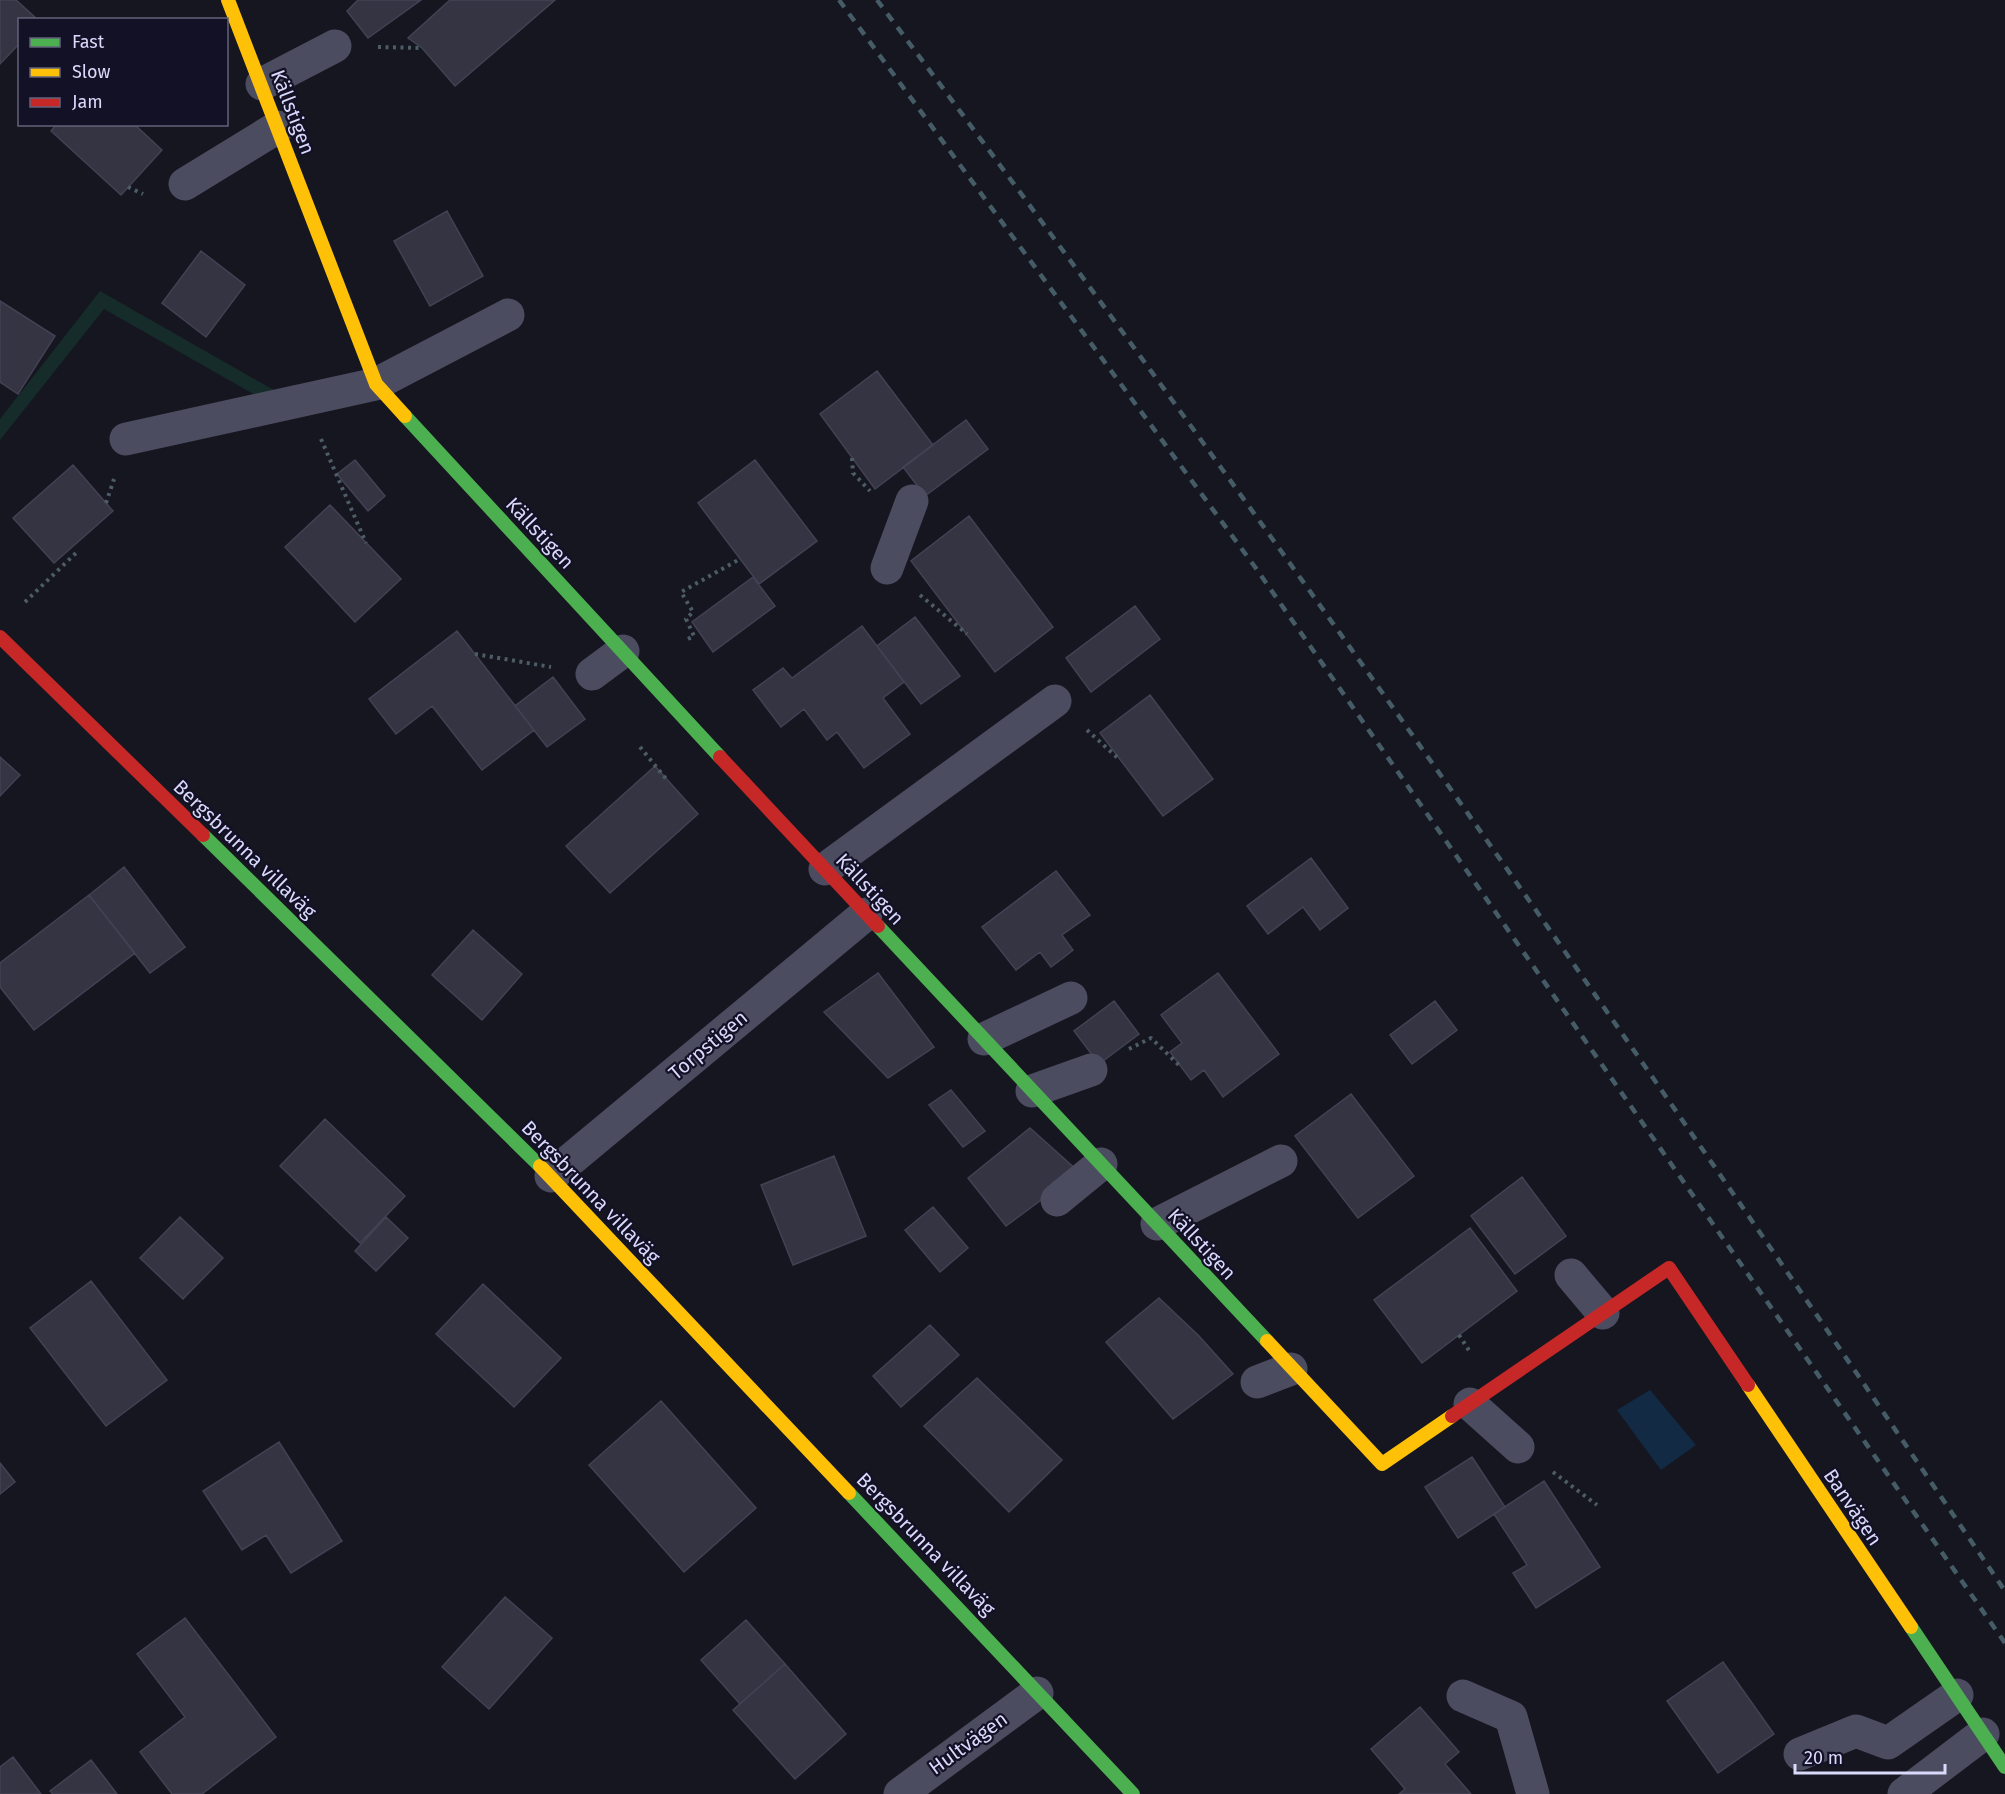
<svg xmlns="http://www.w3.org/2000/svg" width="2005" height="1794" viewBox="0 0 2005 1794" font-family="'Fira Sans',sans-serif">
	<rect width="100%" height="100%" fill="#161620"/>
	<path fill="#152c2a" d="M100,291L279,393L262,399L104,309L0,440V419Z"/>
	<path fill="#122a44" d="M1650,1390L1696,1445L1661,1470L1617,1410Z"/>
	<path fill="#353443" stroke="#434153" stroke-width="1.5" d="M0,0H16L38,20H20V43L0,64Z
		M358,0H421L368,38L347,11Z
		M450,0H555L455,86L422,48L408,38Z
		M57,124H134L162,150L121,195L51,131Z
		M447,211L483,276L430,306L394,241Z
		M201,251L245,285L206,337L162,303Z
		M0,301L55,336L18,394L0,382Z
		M877,371L933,445L875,489L820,414Z
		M966,420L988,449L925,496L903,467Z
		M355,460L385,496L368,511L337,474Z
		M755,460L817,541L759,584L698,503Z
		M73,465L113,511L54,563L13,518Z
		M330,505L401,579L355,622L285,547Z
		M969,516L1053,627L995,672L911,561Z
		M753,577L775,606L713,652L692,622Z
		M1135,606L1160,639L1091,692L1066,658Z
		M915,617L960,676L921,704L877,646Z
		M862,626L904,682L883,698L910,734L864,768L837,732L827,740L804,709L781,727L753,690L783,668L792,678Z
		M457,631L534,730L482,770L432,706L396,734L369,699Z
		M553,677L585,719L547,747L515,706Z
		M1150,695L1213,779L1163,816L1100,733Z
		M0,757L20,775L0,796Z
		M655,766L698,814L610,893L566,846Z
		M1311,858L1348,908L1320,930L1303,907L1268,934L1247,906Z
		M124,867L185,947L150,973L89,895Z
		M1056,871L1090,915L1062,935L1073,950L1063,958L1051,967L1040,952L1016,970L982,927Z
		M89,895L135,953L34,1030L0,987V963Z
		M473,930L522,974L482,1020L432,975Z
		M878,973L934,1047L888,1078L824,1012Z
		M1218,973L1279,1054L1223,1097L1204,1070L1191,1080L1170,1052L1182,1043L1161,1015Z
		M1114,1001L1139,1034L1099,1064L1074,1031Z
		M1435,1001L1457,1030L1412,1064L1390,1035Z
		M951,1090L985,1131L963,1147L929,1105Z
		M1351,1094L1414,1176L1358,1218L1295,1136Z
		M325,1119L405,1196L360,1243L280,1166Z
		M1030,1128L1079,1172L1006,1226L968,1178Z
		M834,1156L866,1236L793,1265L761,1185Z
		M1522,1177L1566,1236L1515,1274L1471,1216Z
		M933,1207L968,1248L940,1272L905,1230Z
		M180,1217L223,1258L183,1299L140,1258Z
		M386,1217L408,1238L376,1271L355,1251Z
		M1470,1228L1517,1291L1422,1363L1374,1300Z
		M91,1281L167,1380L106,1426L30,1328Z
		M483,1284L561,1358L514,1407L436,1334Z
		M1159,1298L1199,1336L1233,1374L1173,1419L1106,1342Z
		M930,1325L959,1355L901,1407L873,1376Z
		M977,1378L1062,1460L1009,1512L924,1426Z
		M661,1401L756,1508L684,1572L589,1465Z
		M279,1442L342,1541L291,1573L266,1535L242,1550L203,1491Z
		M1472,1457L1505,1507L1458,1538L1425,1487Z
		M0,1463L15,1482L0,1494Z
		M1544,1481L1600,1567L1536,1608L1513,1573L1527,1565L1494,1514Z
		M505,1597L552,1638L489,1709L442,1667Z
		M185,1618L276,1737L202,1794H172L140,1752L185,1717L137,1654Z
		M746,1620L785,1664L740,1704L701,1660Z
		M1723,1662L1774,1734L1718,1773L1667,1701Z
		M785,1664L846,1734L795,1779L733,1710Z
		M1420,1707L1459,1752L1445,1764L1471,1794H1399L1405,1789L1371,1749Z
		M13,1757L41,1794H0V1767Z
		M91,1760L117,1794H53L50,1791Z"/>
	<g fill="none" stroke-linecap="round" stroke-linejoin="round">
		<path stroke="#4d5c66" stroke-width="4" stroke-dasharray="3 4.5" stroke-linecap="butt" d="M378,47L422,48
			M128,187L143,194
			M321,439L366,543
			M852,458L853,473L870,491
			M106,503L114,479
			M920,595L967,634
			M25,602L76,553
			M688,639L694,636L686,619L693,612L681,592L740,559
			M475,654L551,667
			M1087,730L1120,760
			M640,747L667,780
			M1129,1049L1151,1038L1181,1067
			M1459,1335L1470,1352
			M1553,1472L1597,1505"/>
		<path stroke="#4c4c61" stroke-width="33" d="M262,84L335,46
			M185,184L278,127
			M126,439L376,384L508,315
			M887,568L912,501
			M592,674L623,651
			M825,869L1055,701
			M984,1039L1071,998
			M1032,1091L1091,1070
			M551,1176L866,914
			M1057,1200L1101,1164
			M1157,1224L1281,1161
			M1571,1275L1603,1313
			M1257,1382L1291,1369
			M1470,1404L1518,1447
			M1463,1696L1511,1717L1533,1794
			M1800,1754L1856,1731L1888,1743L1957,1695
			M900,1794L1037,1693
			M1904,1794L1983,1734"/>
		<path stroke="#4caf50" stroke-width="14" d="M405,416L720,757
			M203,835L540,1166
			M878,926L1267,1341
			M849,1493L1133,1794
			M1911,1627L2005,1767"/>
		<path stroke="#ffc107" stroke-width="14" d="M228,0L376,384L405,416
			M540,1166L849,1493
			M1267,1341L1382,1464L1452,1416
			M1748,1385L1911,1627"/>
		<path stroke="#c62828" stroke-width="14" d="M0,637L203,835
			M720,757L878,926
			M1452,1416L1669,1268L1748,1385"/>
		<path stroke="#455c67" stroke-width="4.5" stroke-dasharray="9 8" stroke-linecap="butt" d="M839,0L1255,567L2005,1643
			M877,0C1267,520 1640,1053 2005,1591"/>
	</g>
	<g text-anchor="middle" stroke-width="4.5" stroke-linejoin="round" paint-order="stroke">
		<g font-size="20" fill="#d9d9fc" stroke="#131125">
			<text transform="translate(293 112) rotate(69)" y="7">Källstigen</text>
			<text transform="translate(540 533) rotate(47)" y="7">Källstigen</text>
			<text transform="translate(245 849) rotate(44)" y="7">Bergsbrunna villaväg</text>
			<text transform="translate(870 889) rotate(47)" y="7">Källstigen</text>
			<text transform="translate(708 1045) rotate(-40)" y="7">Torpstigen</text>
			<text transform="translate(591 1192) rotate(46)" y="7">Bergsbrunna villaväg</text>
			<text transform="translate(1202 1244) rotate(47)" y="7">Källstigen</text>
			<text transform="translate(1853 1507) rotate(56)" y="7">Banvägen</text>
			<text transform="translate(926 1544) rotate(46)" y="7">Bergsbrunna villaväg</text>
			<text transform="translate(968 1743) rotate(-36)" y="7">Hultvägen</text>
		</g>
	</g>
	<rect x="18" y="18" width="210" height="108" fill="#131125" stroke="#62617b" stroke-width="1.5"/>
	<rect x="30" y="38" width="30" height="9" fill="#4caf50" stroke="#62617b" stroke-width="1.5"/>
	<text x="72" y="48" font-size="18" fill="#d9d9fc">Fast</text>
	<rect x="30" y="68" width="30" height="9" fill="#ffc107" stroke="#62617b" stroke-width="1.5"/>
	<text x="72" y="78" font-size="18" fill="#d9d9fc">Slow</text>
	<rect x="30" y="98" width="30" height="9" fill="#c62828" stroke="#62617b" stroke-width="1.5"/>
	<text x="72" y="108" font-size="18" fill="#d9d9fc">Jam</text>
	<path d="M1795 1764v9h150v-9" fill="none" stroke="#d9d9fc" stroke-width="3"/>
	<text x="1804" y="1764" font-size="18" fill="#d9d9fc" stroke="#131125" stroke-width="4.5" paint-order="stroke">20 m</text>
</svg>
